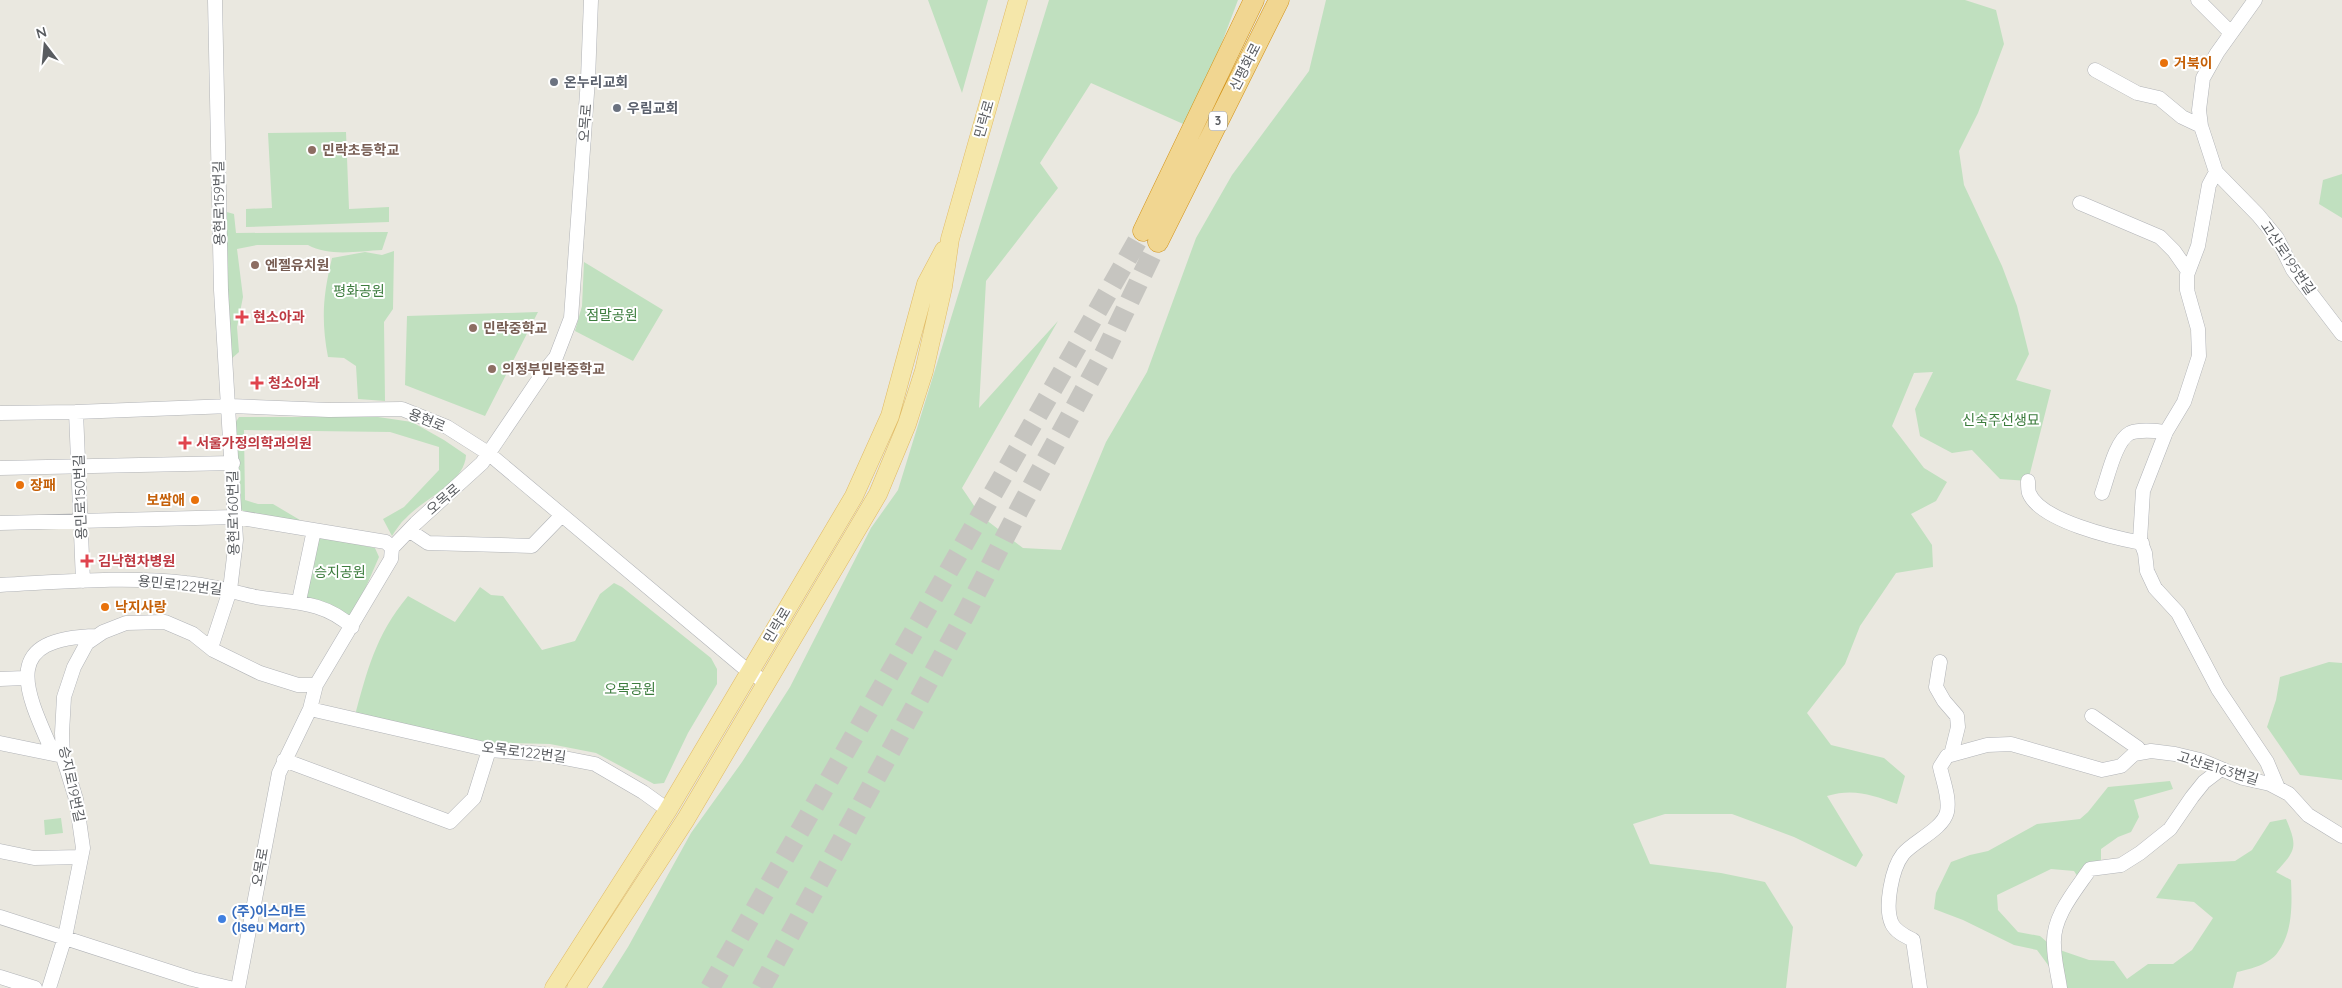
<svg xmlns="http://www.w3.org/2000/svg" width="2342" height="988" viewBox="0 0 2342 988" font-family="Quicksand,'Noto Sans KR',sans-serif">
	<rect width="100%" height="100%" fill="#eae8e0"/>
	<path fill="#c0e0bf" d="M928,0H988L962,93Z
		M1049,0H1238L1190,127L1091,83L1040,163L1058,188L986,281L979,408L1058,321L962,488L981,516L1023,548L1061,550L1106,442L1147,372L1196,238L1232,175L1309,71L1326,0H1965L1996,10L2004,44L1978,113L1959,151L1964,185L2002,266L2017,306L2029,354L2016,380L2051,390L2028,481L2000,479L1972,450L1952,453L1920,436L1915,409L1933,372L1914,373L1892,426L1924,468L1947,482L1936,501L1911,514L1932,545L1933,567L1896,573L1860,626L1845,664L1807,713L1831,745L1884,758L1905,776L1897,804C1872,795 1854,788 1827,796L1863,855L1856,867L1794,837L1732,814H1665L1633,824L1650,864L1721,873L1765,882L1793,927L1786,988H602L628,947L691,833L742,762L790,687L871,528L898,490Z
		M346,132L349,209L389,207V222L246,227V209L272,208L268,133Z
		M2342,174V218L2319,204L2323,180Z
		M223,211L234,214L236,233L388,232L382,250C359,251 329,257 308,245H257L237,249L243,297L237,327L239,352L230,360Z
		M394,251L393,309L384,322L385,401L358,399L356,366L344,358L328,357C321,320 323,295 332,258L365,252L382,255Z
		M584,262L663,310L633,361L575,331L582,306Z
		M538,312L485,416L405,385L407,316Z
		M239,417H378L412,422L444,440L466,455C465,483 423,499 406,518C400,523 396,530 392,536L383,519L404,507L439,470V447L390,432L244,430L245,500L258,504H273L305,523L248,515L237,506L234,425Z
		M317,536L375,548L379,557L352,619L305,598Z
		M614,583L622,587L711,658L717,669V684L688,733L664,783L654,784L596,753L550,744L472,742L354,719C367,671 375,636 408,596L455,622L480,587L491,595L503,596L542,650L575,641L600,594Z
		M2329,662L2342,663V780L2300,775L2267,727L2276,700L2280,677Z
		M2170,781L2173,789L2134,800L2139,817L2131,832L2118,837L2101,849V862L2083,885L2074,871L2051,869L1997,895L1998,910L2018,932L2040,936L2054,948L2089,960L2114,961L2127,979L2148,964H2173L2192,950L2213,918L2194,902L2156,898L2178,864L2235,861L2252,850L2270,822L2286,819C2298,847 2296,850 2276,872L2291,880C2292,903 2293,932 2278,952C2270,964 2251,969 2237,972L2233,988H2065L2037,950L2014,945L1963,920L1934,909L1936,893L1951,862L1970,855L1988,851L2037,824L2080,819L2088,812L2108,787Z
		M61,818L63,833L45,835L44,820Z"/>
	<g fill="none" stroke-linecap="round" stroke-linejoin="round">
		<path stroke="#c6c5c0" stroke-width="20" stroke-dasharray="20 10" stroke-linecap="butt" d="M710,988L1143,231
			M761,988L966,613L1020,508L1104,354L1158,242"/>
		<defs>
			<path id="minor" d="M2198,0L2231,33
				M2255,0L2217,53L2203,78L2199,110L2201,126L2216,172L2258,215L2277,238L2293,270L2342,334
				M2095,70L2137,93L2159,98L2182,117L2201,126
				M2216,172L2209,185L2198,246L2187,275V290L2198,329L2199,356L2184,402L2166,432L2143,491L2140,540L2145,553L2147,571L2155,588L2178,613L2218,689L2267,762L2278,788
				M2080,203L2160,237L2174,251L2188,271
				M76,412L83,581
				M0,413L76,412L230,406L329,410L402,409L447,427L488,453L749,672L766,682
				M0,468L233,463
				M2028,481C2028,485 2028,490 2029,493C2040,521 2115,538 2142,543
				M2102,493C2108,477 2115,441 2130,433C2141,429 2155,431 2166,432
				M0,523L235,517L386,542L392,548
				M410,531L428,543L532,546L562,515
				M0,585C62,582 124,576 186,583C210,585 233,592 256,597C291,603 323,600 352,627
				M299,601L314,530
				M211,648L230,590L236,540L221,290L215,0
				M1940,662L1936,687L1944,701L1957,716L1958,727L1951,755
				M0,679L24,678
				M310,709L489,750L544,754L595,764L643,792L668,810
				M2092,716L2138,748L2140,753
				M0,743L58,755
				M53,753C24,688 0,638 97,636
				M284,760L450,822L474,798L489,750
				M0,851L34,858L81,857
				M0,917L192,979L230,988
				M0,977L35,988
				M49,988L65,937L83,848L76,799L63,757L62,733L64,697L74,667L87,643L103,632L126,623L165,622L193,634L213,650L260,673L298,685H316
				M238,988L279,773L310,709L316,685L391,559L392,548L416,523L482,463L543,373L556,357L571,318L588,79L591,0
				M1920,988L1913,940C1905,936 1896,932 1892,924C1884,907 1892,868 1903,854C1914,841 1943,829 1947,812C1950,798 1943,781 1940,767L1947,756L1987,745L2011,744L2102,770L2121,766L2134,754L2151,751L2175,754L2200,760L2243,778L2270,784L2289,794L2308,815L2342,836
				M2060,988C2058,974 2054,960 2054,945C2052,917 2075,891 2090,869L2121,865L2140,853L2170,829L2192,797L2204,782L2221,769"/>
			<path id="major" d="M554,988L668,810L854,496L890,416L926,284L944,250
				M576,988L686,819L878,494L907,424L924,371L943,287L950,239L1018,0"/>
			<path id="highway" d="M1143,231L1254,0
				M1158,242L1279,0"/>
		</defs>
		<use href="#minor" stroke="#b1b3b7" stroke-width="15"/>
		<use href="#major" stroke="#e1ba63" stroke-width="19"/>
		<use href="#highway" stroke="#d39318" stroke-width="21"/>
		<use href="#minor" stroke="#fff" stroke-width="14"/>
		<use href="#major" stroke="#f5e7aa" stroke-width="18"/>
		<use href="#highway" stroke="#f1d691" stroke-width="20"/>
	</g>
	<g fill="#e8710a" stroke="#fff" stroke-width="2">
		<circle cx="2164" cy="63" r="5"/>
		<circle cx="20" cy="485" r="5"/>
		<circle cx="195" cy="500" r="5"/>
		<circle cx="105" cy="607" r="5"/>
	</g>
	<g fill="#6b7280" stroke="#fff" stroke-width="2">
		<circle cx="554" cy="82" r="5"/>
		<circle cx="617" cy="108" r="5"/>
	</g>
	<g fill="#8d6e63" stroke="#fff" stroke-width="2">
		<circle cx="312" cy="150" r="5"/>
		<circle cx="255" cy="265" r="5"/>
		<circle cx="473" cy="328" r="5"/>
		<circle cx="492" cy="369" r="5"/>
	</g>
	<g fill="#e0444e" stroke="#fff" stroke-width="2">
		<path d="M239.5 309.5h5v5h5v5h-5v5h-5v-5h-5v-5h5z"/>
		<path d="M254.5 375.5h5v5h5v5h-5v5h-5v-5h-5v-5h5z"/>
		<path d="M182.5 435.5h5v5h5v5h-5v5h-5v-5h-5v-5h5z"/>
		<path d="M84.5 553.5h5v5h5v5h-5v5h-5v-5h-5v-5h5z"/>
	</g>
	<circle fill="#3f7fe0" stroke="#fff" stroke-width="2" cx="222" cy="919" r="5"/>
	<g text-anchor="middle" stroke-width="4" stroke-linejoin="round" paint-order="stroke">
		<rect fill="#fff" stroke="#8b8d90" stroke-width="1" x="1209" y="111.5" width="18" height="19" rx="4"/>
		<g font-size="12" font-weight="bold" fill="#595c60">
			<text x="1218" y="125">3</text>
		</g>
		<g font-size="14" font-weight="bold" fill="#c56008" stroke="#fff" text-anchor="start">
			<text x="2174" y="68">거북이</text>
			<text x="30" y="490">장패</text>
			<text x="185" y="505" text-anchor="end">보쌈애</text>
			<text x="115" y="612">낙지사랑</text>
		</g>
		<g font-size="14" fill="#595c60" stroke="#fff">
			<text transform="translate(1245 67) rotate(-63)" y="5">신평화로</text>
			<text transform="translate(984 119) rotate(-74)" y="5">민락로</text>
			<text transform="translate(585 123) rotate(-86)" y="5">오목로</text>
			<text transform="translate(219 203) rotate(-91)" y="5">용현로159번길</text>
			<text transform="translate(2288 258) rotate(56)" y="5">고산로195번길</text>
			<text transform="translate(427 420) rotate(22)" y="5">용현로</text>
			<text transform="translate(80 497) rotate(-92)" y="5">용민로150번길</text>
			<text transform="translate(443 499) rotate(-41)" y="5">오목로</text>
			<text transform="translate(233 513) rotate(-91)" y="5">용현로160번길</text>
			<text transform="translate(180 585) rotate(6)" y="5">용민로122번길</text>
			<text transform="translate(777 625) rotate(-59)" y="5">민락로</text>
			<text transform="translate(524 752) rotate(7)" y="5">오목로122번길</text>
			<text transform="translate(2218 768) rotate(17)" y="5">고산로163번길</text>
			<text transform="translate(72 784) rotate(78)" y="5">승지로19번길</text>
			<text transform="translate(260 867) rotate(-80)" y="5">오목로</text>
		</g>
		<g font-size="14" font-weight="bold" fill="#5b616d" stroke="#fff" text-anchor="start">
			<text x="564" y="87">온누리교회</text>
			<text x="627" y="113">우림교회</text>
		</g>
		<g font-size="14" font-weight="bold" fill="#785e54" stroke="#fff" text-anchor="start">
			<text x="322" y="155">민락초등학교</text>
			<text x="265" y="270">엔젤유치원</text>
			<text x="483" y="333">민락중학교</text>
			<text x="502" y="374">의정부민락중학교</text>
		</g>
		<g font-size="14" fill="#3c7c3d" stroke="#fff">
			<text x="359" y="296">평화공원</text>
			<text x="612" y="320">점말공원</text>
			<text x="2001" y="425">신숙주선생묘</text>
			<text x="340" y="577">승지공원</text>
			<text x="630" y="694">오목공원</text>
		</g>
		<g font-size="14" font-weight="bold" fill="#be3a42" stroke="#fff" text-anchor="start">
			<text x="253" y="322">현소아과</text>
			<text x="268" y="388">청소아과</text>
			<text x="196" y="448">서울가정의학과의원</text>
			<text x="98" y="566">김낙현차병원</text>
		</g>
		<g font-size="14" font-weight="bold" fill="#366cbe" stroke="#fff" text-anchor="start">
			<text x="232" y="916">(주)이스마트<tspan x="232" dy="16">(Iseu Mart)</tspan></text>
		</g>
	</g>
	<g transform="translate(45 45) rotate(344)" stroke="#ffffff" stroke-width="4" paint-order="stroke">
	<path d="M0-4L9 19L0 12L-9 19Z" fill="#595c60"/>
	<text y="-8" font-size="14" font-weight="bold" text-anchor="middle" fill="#595c60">N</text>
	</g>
</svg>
